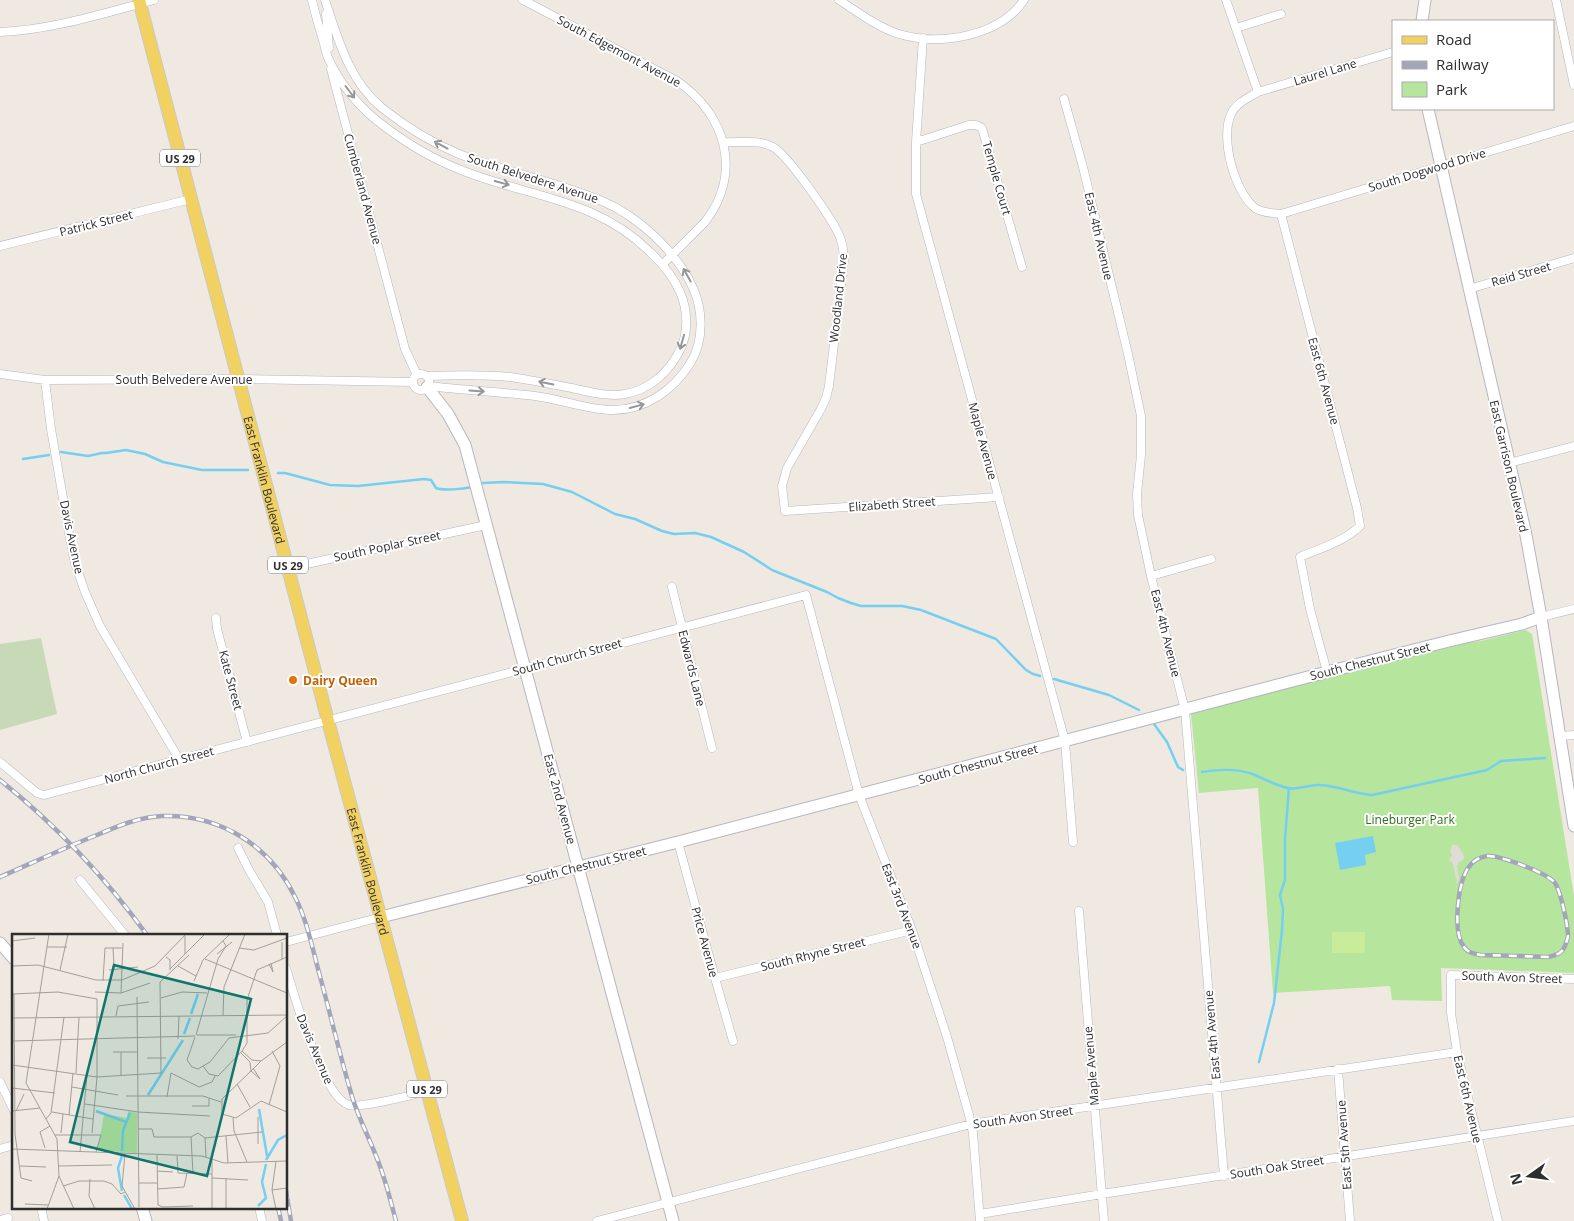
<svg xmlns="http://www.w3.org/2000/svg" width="1574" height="1221" viewBox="0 0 1574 1221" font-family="'Open Sans',sans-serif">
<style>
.green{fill:#b6e59e}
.cemetery{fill:#c8d9b8}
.pitch{fill:#c9ec9a}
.plaza{fill:#dfdcd8}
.water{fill:#75cff0}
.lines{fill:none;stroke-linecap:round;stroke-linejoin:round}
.stream{stroke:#75cff0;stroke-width:2.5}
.street-casing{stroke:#b4b7c1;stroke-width:9}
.secondary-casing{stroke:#b4b7c1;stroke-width:13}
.primary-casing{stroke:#c9c9c9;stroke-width:14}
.street{stroke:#fff;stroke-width:8}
.secondary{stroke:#fff;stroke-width:11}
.primary{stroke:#f2d163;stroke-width:12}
.rail-casing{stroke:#a3a6b8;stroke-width:4.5}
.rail{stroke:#fff;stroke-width:2.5;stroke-dasharray:8;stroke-linecap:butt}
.oneway{stroke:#969696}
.food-dot{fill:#e8710a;stroke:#fff;stroke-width:2}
.labels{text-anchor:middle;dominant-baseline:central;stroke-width:4;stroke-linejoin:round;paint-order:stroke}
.shield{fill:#fff;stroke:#6d6d6d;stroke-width:1}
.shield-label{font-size:11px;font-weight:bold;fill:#2e2e2e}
.street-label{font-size:12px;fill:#2e2e2e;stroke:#fff}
.food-label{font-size:12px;font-weight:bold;fill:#c56008;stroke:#fff;text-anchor:start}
.park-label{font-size:12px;fill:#2c6e1b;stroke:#fff}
.inset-river{fill:none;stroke:#75cff0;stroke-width:2.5}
.inset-road{fill:none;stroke:#a29e99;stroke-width:1}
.view{fill:#0f766e;fill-opacity:0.15;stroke:#0f766e;stroke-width:2.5}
.inset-edge{fill:none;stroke:#2e2e2e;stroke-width:2.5}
</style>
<rect width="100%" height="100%" fill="#efe9e1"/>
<path class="green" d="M1525,630L1532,634L1574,896V973L1441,968L1442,1001L1392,1000L1390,986L1273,993L1258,788L1199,793L1191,714L1453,644L1481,641Z"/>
<path class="cemetery" d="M41,638L57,714L0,730V644Z"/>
<path class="pitch" d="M1332,932H1365V953H1332Z"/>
<path class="plaza" d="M1452,845H1457L1462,852L1464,857L1463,860L1459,862L1457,866L1459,879L1456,886L1457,879L1455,875L1453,863L1449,860L1452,855L1450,851Z"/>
<path class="water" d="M1373,836L1376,852L1365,855L1366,865L1340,870L1335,843Z"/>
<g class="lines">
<path class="stream" d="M61,452L88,456L102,453H106L126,450L145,454L163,462L202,470H248
M23,459L49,455
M278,473H285L330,485L358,486L424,479L431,480L436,488C444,491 463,489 472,487
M483,483L503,482L543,484L572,492L615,514L635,519L662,531L674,534L695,533L711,537L744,552L772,570L827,592L838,598L851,603L861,606H902L921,610L996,639L1026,670L1033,674L1040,676
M1054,679L1109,695L1139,710
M1154,724L1167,742L1178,767L1183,770
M1202,772C1220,769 1238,768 1255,775C1266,780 1275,785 1288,788C1298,790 1308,785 1318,785C1336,785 1354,794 1372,795L1487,770L1501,761L1545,758
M1259,1062L1274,1003L1282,930L1283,909L1280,895L1285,880V838L1289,788"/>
<defs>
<path id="street" d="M312,0C315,13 319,27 323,40C325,47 326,54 329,60C340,83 356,103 375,119C401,140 430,158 461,170C527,197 596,198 650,252C663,264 673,276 680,292C688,310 689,334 679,352C668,373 649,390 625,394C607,397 590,392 572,388C551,384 531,380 510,377C483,374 454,375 427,376
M325,0C338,39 349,81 382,108C405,126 432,143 459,154C506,172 556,182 602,201C638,216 677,252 693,288C703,310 704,340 691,362C674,390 645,411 610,410C585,409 560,399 535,396C499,392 464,390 428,386
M523,0L677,81C726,114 743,173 705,222L663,264
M839,0C856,11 879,28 899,34C939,46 999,37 1024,0
M1226,0L1258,92
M1556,0L1574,85
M326,14L329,48
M1236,28L1281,14
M0,32C52,30 104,13 154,0
M923,38L916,142V194L1065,741L1073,842
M1393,52L1258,92C1248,98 1236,103 1231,114C1220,138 1234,191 1255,208C1262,213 1273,213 1281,214L1574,126
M331,69L405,349L417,375
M1064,99L1083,167L1128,354L1141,416V455L1137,494L1138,515L1151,576L1185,710L1224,1176
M723,142C740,143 758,139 773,147C788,155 833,220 840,237C843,245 844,252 844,260L829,386L826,398L821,409L787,468L782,486L785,511L999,497
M916,142L969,125H976L982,128L1022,267
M1281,214L1357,508L1360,526C1343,542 1321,548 1300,557L1310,609L1327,672
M0,246L191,199
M1469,289L1574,258
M413 382a8 8 0 1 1 16 0a8 8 0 1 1-16 0Z
M0,374L45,380L238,379L413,382
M45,380L51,429L69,533L75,563L85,592L100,626L179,759
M1509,463L1574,446
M288,568L486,525
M1151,576L1211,559
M672,587L712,748
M1541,617L1574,609
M216,618L217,629L247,742
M1560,736L1574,735
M0,762L37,793L44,795L806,595L859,795L912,930L947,1037L969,1115L973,1133L980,1221
M678,842L715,978L733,1041
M238,848L249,870L268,902L277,935
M80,880L125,935
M1079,911L1104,1221
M286,942L381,917
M286,968C294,994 322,1097 349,1105C362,1108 413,1095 427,1091
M715,978L912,930
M1338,1069L1350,1221
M0,1082L14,1111
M0,1149L14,1145
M41,1207L44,1221
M259,1207L262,1221
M980,1214L1102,1194L1574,1121
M0,1220L8,1218
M597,1221L971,1124L1457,1052
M1498,1221L1457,1052L1451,1013V975L1574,979"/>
<path id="secondary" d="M1422,21L1425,0
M1428,109L1526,535L1541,617L1574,826
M427,387L448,414L465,445L673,1221
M381,917L678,842L1327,672L1449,641L1522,624L1541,617
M0,943L14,959
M142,1207L146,1221"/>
<g id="primary">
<path id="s1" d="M139,0L328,721L462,1221"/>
</g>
</defs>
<use href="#street" class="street-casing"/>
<use href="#secondary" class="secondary-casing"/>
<use href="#primary" class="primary-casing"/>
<use href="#street" class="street"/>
<use href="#secondary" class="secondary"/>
<use href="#primary" class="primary"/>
<defs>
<path id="rail" d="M0,780C56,825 105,877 147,935
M1487,856C1499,855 1548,873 1555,883C1561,892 1568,926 1568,936C1567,941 1565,947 1562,951C1558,955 1553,956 1548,957L1481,955C1475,954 1468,953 1464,947C1452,932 1458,883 1468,868C1473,861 1479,857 1487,856Z
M0,877C32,863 64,848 97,835C118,826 139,817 162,816C219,814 270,845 295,897C308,922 313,952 321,980C331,1017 340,1055 351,1093C357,1115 368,1135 376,1156C385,1177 390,1199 396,1221
M286,1191L291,1221
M278,1207L281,1221"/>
</defs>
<use href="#rail" class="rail-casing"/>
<use href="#rail" class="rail"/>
</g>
<defs><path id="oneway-shaft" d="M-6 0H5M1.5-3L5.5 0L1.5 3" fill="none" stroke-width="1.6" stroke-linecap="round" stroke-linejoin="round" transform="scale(1.25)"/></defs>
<g class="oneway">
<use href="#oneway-shaft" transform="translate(350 92) rotate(53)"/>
<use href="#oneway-shaft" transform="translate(441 145) rotate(-152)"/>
<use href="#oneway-shaft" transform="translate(502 183) rotate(15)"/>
<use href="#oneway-shaft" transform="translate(687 275) rotate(-119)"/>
<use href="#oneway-shaft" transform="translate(682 342) rotate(106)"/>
<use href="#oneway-shaft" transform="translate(546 383) rotate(-169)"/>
<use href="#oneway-shaft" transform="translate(477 391) rotate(4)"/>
<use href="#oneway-shaft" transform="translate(637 406) rotate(-15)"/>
</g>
<circle class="food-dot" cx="293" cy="680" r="5"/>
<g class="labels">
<g class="shield">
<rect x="160" y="149.5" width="40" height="17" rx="4"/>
<rect x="268" y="556.5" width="40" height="17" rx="4"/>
<rect x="407" y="1080.5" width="40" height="17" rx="4"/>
</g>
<g class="shield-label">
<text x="180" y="158">US 29</text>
<text x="288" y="565">US 29</text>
<text x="427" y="1089">US 29</text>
</g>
<g class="street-label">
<text transform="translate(619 51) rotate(28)">South Edgemont Avenue</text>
<text transform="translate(1325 72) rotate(-17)">Laurel Lane</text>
<text transform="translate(1427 170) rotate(-17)">South Dogwood Drive</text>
<text transform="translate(533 178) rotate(18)">South Belvedere Avenue</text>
<text transform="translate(997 178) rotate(74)">Temple Court</text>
<text transform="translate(363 189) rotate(75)">Cumberland Avenue</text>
<text transform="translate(96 223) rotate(-14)">Patrick Street</text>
<text transform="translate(1099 236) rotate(77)">East 4th Avenue</text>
<text transform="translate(1521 274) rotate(-16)">Reid Street</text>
<text transform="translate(838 298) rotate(-84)">Woodland Drive</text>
<text x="184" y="379">South Belvedere Avenue</text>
<text transform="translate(1324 381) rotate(75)">East 6th Avenue</text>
<text transform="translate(983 441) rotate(75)">Maple Avenue</text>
<text transform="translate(1509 466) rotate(77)">East Garrison Boulevard</text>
<text stroke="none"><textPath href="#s1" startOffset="496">East Franklin Boulevard</textPath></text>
<text transform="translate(892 504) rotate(-4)">Elizabeth Street</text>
<text transform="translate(72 537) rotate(78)">Davis Avenue</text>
<text transform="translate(387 546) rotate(-12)">South Poplar Street</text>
<text transform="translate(1166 633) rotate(76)">East 4th Avenue</text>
<text transform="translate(567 657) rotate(-15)">South Church Street</text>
<text transform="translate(1370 661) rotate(-14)">South Chestnut Street</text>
<text transform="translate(692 668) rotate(76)">Edwards Lane</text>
<text transform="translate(231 680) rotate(75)">Kate Street</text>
<text transform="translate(978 764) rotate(-15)">South Chestnut Street</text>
<text transform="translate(159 765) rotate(-15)">North Church Street</text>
<text transform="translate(560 799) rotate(75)">East 2nd Avenue</text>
<text transform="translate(586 865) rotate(-14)">South Chestnut Street</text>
<text stroke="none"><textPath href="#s1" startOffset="901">East Franklin Boulevard</textPath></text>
<text transform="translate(902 906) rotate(69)">East 3rd Avenue</text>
<text transform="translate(705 942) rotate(75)">Price Avenue</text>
<text transform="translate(813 954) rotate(-14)">South Rhyne Street</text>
<text transform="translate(1512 977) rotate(2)">South Avon Street</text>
<text transform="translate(1212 1035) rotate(-95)">East 4th Avenue</text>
<text transform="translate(315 1049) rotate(67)">Davis Avenue</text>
<text transform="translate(1091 1066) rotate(-95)">Maple Avenue</text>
<text transform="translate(1468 1099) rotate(77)">East 6th Avenue</text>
<text transform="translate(1023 1117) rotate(-8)">South Avon Street</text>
<text transform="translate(1344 1145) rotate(-94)">East 5th Avenue</text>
<text transform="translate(1277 1167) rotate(-9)">South Oak Street</text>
</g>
<g class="food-label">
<text x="303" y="680">Dairy Queen</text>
</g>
<g class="park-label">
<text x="1410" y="819">Lineburger Park</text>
</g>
</g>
<g transform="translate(12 934)">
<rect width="275" height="275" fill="#efe9e1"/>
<path d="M116,177L125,179V219L86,216L92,180L115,184Z" fill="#b6e59e"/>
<path class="inset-river" d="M179,80L186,60M172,100L178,84M136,161L171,106M247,175L255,222M84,177L114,188M110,217L111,197L118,179M254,226L266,206L275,201M110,257L106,234L110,222M112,261L120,275M246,272L254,264L250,248L254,230"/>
<path class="inset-road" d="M0,7L23,4M270,8V25M35,13H55M101,14L102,32M227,14L242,16L275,4M173,20V2M205,20L220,8M154,23L158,26V36M193,25L275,59M257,30L261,38L259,29M0,32L26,31L84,46H110L143,32L174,0M32,32L37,0M32,32L14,149L45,205L47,242L62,275M166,32L184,42M158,35L193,0M48,36L56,0M97,36L126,33M91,47L93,14H110M182,47L191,26L218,0M83,58L109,59L138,49M109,59L111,9M0,60L46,58L85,65V143L80,199M2,60L3,200L9,244L20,247M125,63L127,273M149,64L170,58L195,59M211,81L212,53L233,0M104,82L106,72L137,68M0,84L275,81M184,101L206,25L214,12L211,7M185,101H224M183,103L175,126L180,133L186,135L198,128L217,104L256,99L275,82M166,105L167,82M1,107L183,102M230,117L240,126L249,127L275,108M101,118H125M229,119L238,128L239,137L210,165V180L224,184L249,167L275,178M135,124H154M0,131L85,143L149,139L148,48L177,21M191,132L197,140L206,142L230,117L235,109V66L245,36L275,23M241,134L248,145L239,137L249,127M64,139L67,83M109,141V118M225,150L238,173M60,153L106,161M0,154L43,159M114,162H191L209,168M155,163L159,139L187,153L200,148L203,142M73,170L126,178L198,182M257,171L268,132L260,117M180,172H197V164M0,177L28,174M4,177L12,160M40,178L81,185M57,181L61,139M246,183V210M221,184L222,197L235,228M34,185L39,179L52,83M126,195H140L142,203H179L186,199L193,204M49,199L51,180M43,201H89L84,218M214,202L216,229M179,203L181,239M193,204L250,198M193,204L194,223M33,214L28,198L38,192M0,215L190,222L212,229L275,227M68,218L75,141M113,220L110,252L123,275M145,221L146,271L151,273L181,272M165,222L166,239L200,240M200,225V275M264,227L260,256L264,275M8,232L34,233M46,232L100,231M145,237L161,238M200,244L236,246M214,244V275M78,245L77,262L83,275H101M127,249H145M51,252L67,247H92L100,250L109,260L113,258M145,255L172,253L175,239M260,256L275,254M13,270L36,271M35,275L47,242"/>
<path class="view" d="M102,31L239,65L195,242L58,208Z"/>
<rect width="275" height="275" class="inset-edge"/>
</g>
<rect x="1392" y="20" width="162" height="90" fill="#ffffff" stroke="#ababab"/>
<rect x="1402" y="36" width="25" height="8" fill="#f2d163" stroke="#ababab"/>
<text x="1436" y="45" font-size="15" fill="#2e2e2e">Road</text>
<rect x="1402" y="61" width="25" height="8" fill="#a3a6b8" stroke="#ababab"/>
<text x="1436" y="70" font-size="15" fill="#2e2e2e">Railway</text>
<rect x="1402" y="82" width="25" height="15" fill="#b6e59e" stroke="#ababab"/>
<text x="1436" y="95" font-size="15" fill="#2e2e2e">Park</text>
<g transform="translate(1529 1176) rotate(256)" stroke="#ffffff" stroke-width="4" paint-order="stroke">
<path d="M0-4L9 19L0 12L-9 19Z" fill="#2e2e2e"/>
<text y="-8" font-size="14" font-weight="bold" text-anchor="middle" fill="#2e2e2e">N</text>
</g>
</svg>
